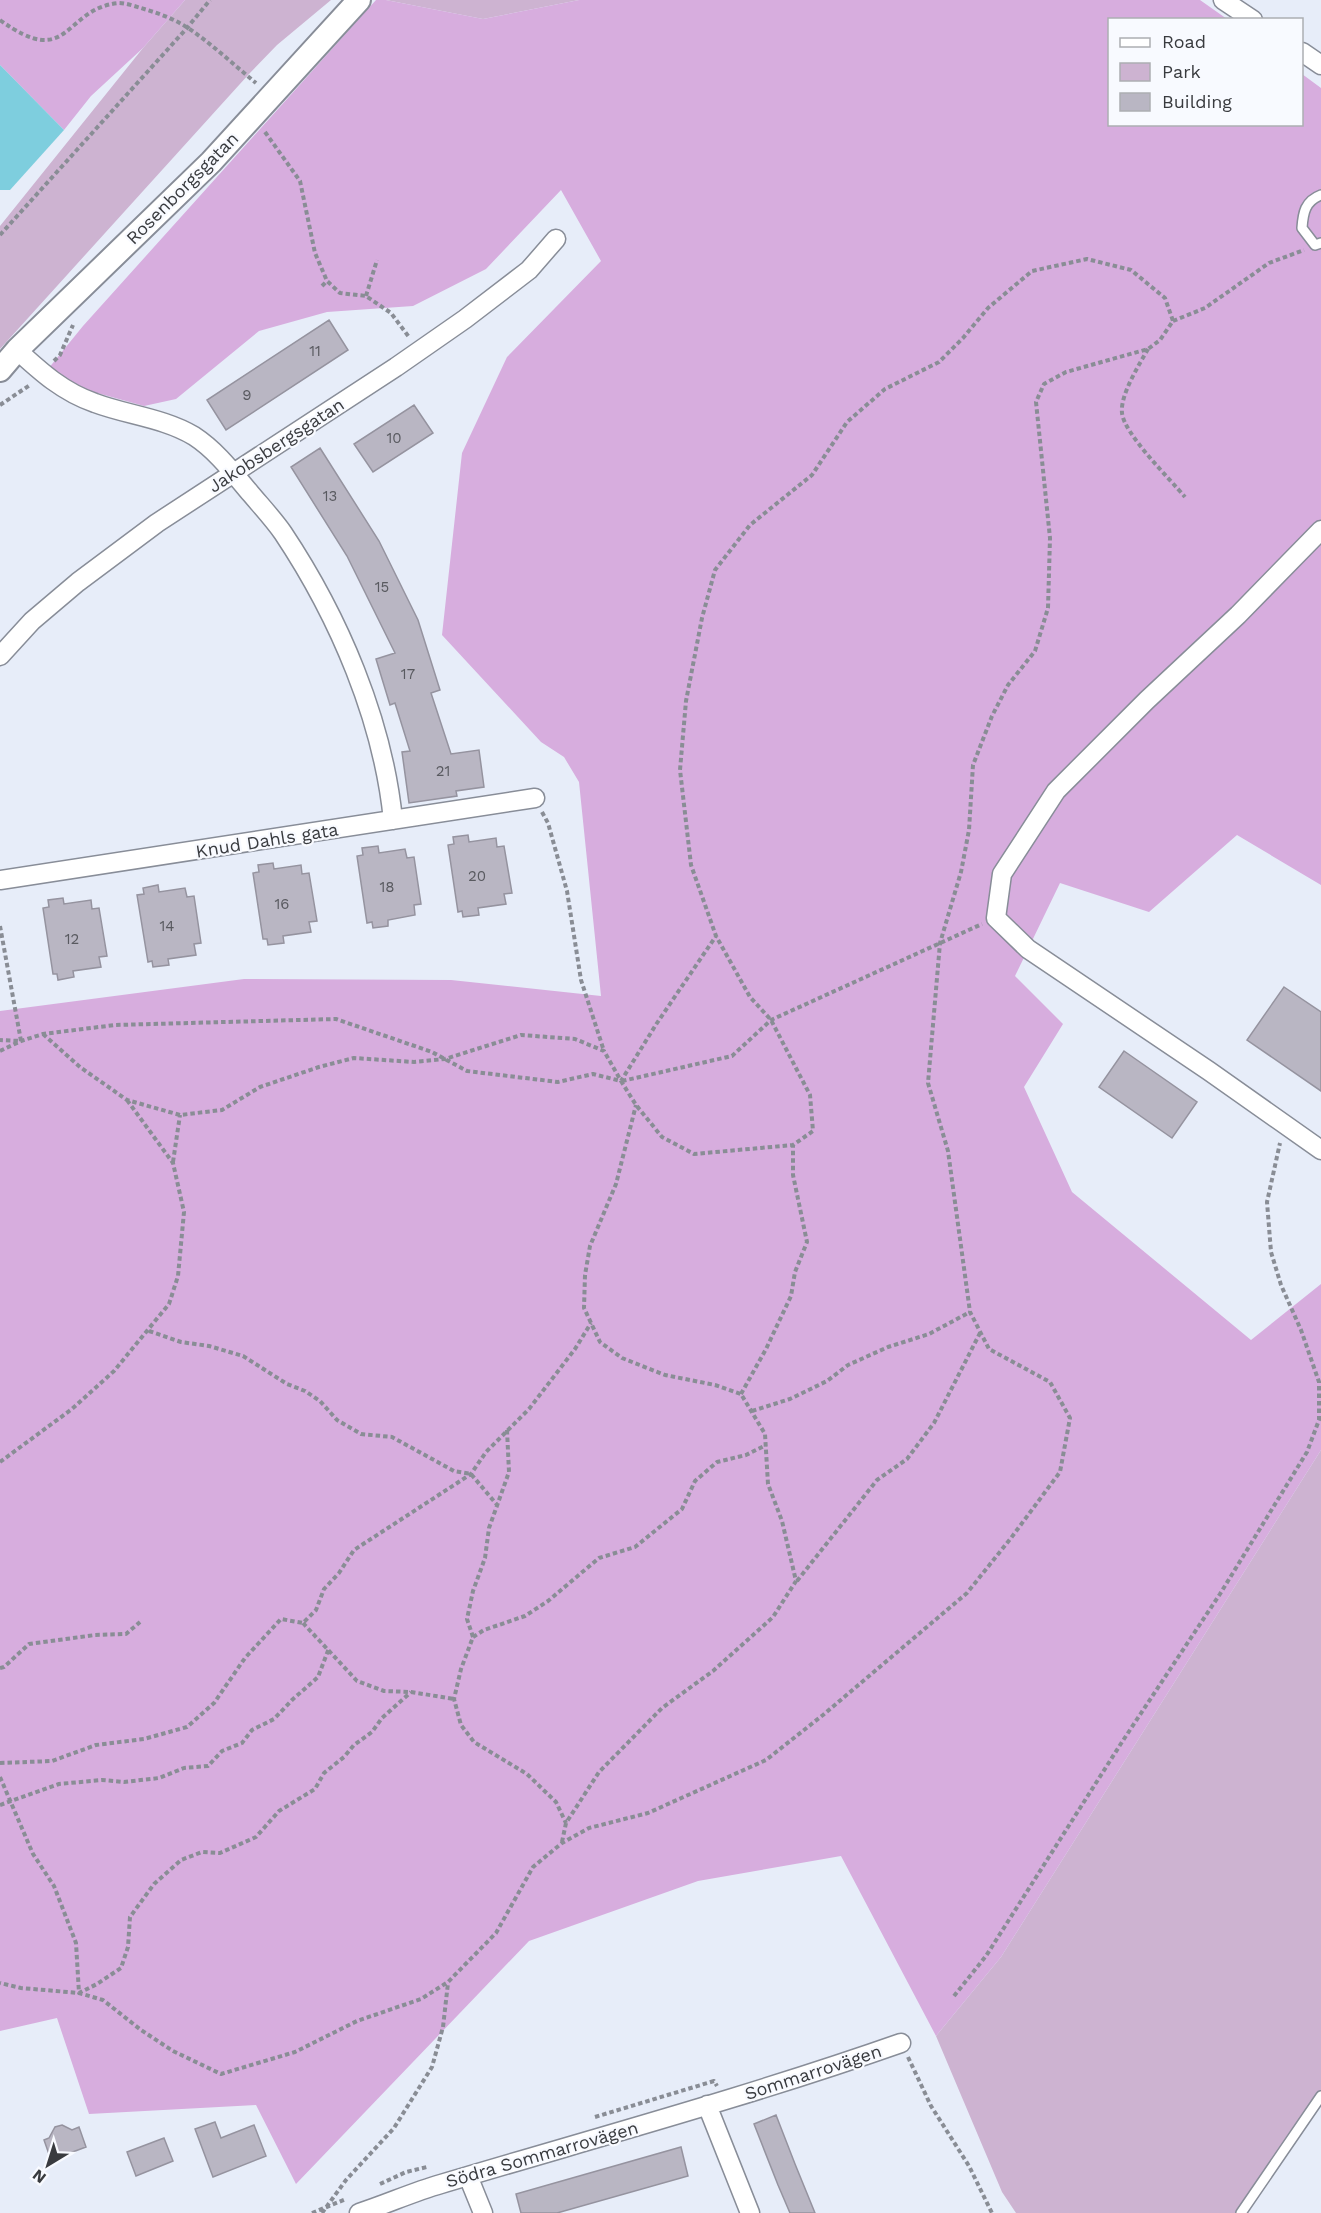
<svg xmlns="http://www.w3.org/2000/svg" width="1321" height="2213" viewBox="0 0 1321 2213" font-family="'Work Sans',sans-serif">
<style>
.green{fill:#cdb3d1}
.forest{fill:#d7adde}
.water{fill:#7ecede}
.building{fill:#b9b6c3;stroke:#95939f;stroke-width:1.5}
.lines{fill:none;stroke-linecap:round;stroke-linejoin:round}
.service-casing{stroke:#888d98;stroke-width:12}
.minor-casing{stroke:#888d98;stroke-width:21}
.tertiary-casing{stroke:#888d98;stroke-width:26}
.path{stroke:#898d95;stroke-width:4;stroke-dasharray:4.5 3;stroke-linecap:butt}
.service{stroke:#fff;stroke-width:9}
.minor{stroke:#fff;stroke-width:18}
.tertiary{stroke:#fff;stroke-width:22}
.labels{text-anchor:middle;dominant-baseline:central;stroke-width:4.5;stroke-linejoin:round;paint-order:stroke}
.number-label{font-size:15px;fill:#595a60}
.street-label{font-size:18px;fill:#393b3f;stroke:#f8faff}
</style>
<rect width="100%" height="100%" fill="#e7edf9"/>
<path class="green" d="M185,0H331L277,45L249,74L0,349V226L143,48Z
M386,0H579L483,19Z
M1321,1450V2096L1241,2213H1016L1002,2192L936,2036L1001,1957Z"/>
<path class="forest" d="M0,0H185L143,48L91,96L64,130L0,65Z
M376,0H386L483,19L579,0H1200L1227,19L1110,20V124H1302V74L1321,88V885L1237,835L1149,912L1060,883L1015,976L1063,1024L1024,1087L1072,1192L1251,1340L1321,1284V1450L1001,1957L936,2036L841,1856L698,1881L529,1941L296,2184L256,2105L89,2114L57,2018L0,2031V1011L244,979L451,980L601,996L579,782L564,757L541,742L442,635L462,453L507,357L601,261L561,190L486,269L413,306L327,312L259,331L176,399L144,406L90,391L48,369L83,326Z"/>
<path class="water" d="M0,65L64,130L10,190H0Z"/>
<path class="building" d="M329,320L348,350L226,430L207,400Z
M414,405L433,433L373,472L354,444Z
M320,448L379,541L418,620L440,690L431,693L451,754L479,750L484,787L456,791L457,796L409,803L402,752L410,751L395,703L390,705L376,659L395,653L347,556L291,467Z
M468,835L469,842L496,838L497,847L504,846L512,893L504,894L506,904L478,908L479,915L463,917L462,911L458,912L448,845L454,844L453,837Z
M378,846L379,853L405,849L407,858L414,857L421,904L414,905L415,915L388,920V926L373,928L372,922L367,923L357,856L363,855L362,848Z
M273,863L274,869L301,865L302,874L309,873L317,921L309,922L311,932L283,936L284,943L268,945L267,939H263L253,873L259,872L258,865Z
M158,885L159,892L185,888L187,897L194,896L201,943L194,944L196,955L168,959L169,965L153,967L152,961L148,962L137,895L144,894L143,888Z
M63,898L64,904L91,900L92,909L99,908L107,956L99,957L101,967L73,971L74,977L58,980L57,974H53L43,908L49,907L48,900Z
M1284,987L1321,1012V1091L1247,1040Z
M1124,1051L1197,1102L1172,1138L1099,1087Z
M776,2115L795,2164L815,2213H790L778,2185L754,2124Z
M215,2122L221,2138L254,2125L266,2156L213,2177L195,2129Z
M62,2125L72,2130L79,2127L86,2147L51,2160L44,2140L49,2138L55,2127Z
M164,2138L173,2161L136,2176L127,2152Z
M681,2147L688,2176L557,2213H521L516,2194Z"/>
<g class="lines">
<defs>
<path id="service" d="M1321,195C1305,201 1303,213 1302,228L1315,245L1321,243
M1241,2213L1321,2096"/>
<path id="minor" d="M1223,0L1253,20
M1302,52L1321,65
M17,350C41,372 63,392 95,403C127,415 164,418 194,436C217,451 234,474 251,494C262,507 274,520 283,533C339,617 383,720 393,820
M1321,530L1238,615L1147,700L1056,791L1002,874L996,918L1028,949L1209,1071L1321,1150
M0,656L32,621L78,582L157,523L396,367L465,319L529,270L556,239
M0,880L535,798
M707,2105L750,2213
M468,2176L483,2213
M359,2213C387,2204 413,2192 441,2184C595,2138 750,2096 901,2043"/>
<path id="tertiary" d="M0,370L17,350L211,162L359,0"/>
</defs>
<use href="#service" class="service-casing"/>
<use href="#minor" class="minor-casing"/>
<use href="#tertiary" class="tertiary-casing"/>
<path class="path" d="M0,20C70,71 63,9 118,3C126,3 134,6 141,8C157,13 173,18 188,28C212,44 234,65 256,83
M265,132L300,181L315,253L327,281L340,293L366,296L391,313L409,337
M0,235L187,28L210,0
M322,286L327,281
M366,296L377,260
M1173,321L1205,308L1269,263L1304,250
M1148,349C1139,365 1120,395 1122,413C1124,434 1170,479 1185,497
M54,361L60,355L73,325
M0,405L30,385
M542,812L548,823L567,891L581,980L604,1051
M0,926L21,1041L0,1040
M43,1034L80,1067L127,1100L180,1115L222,1110L260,1087L319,1067L354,1058L414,1062L445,1059L521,1035L575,1039L604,1051L621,1081L657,1023L716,936
M0,1051L21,1041L43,1034L115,1025L336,1019L432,1052L467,1071L558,1082L593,1074L621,1081L636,1105L662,1137L694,1154L793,1145L813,1131L810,1095L771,1020L750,997L716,936L691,865L680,770L686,701L702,618L715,570L750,525L812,475L847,422L885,389L939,362L963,338L988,308L1032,271L1087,259L1131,270L1165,298L1173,321L1160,340L1148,349L1066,372L1044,384L1036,402L1050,538L1048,608L1035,651L1008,685L992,716L973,765L969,830L961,872L940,943L928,1083L948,1151L970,1312L989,1349L1050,1382L1070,1418L1060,1472L1011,1538L967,1593L823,1715L766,1760L648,1813L589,1828L562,1843L533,1867L496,1933L448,1982L421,1999L357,2021L295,2052L221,2074L173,2051L141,2030L103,2000L79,1993L21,1988L0,1983
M622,1081L732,1056L771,1020L982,924
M173,1162L180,1115
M149,1331L181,1342L209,1346L243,1356L287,1384L305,1391L320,1401L337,1420L361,1434L392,1437L454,1471L471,1474L498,1506
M741,1394L766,1349L791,1296L795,1272L807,1242L793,1175V1145
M752,1411L790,1399L827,1381L848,1365L888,1347L929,1334L970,1312
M507,1430L509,1472L489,1528L485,1558L473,1591L467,1619L473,1637L461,1669L454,1699L461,1725L474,1742L527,1774L556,1802L566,1823
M0,1462L72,1409L114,1371L169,1304L178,1276L184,1212L173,1163L127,1100
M797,1581L877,1480L907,1459L934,1423L980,1333
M303,1623L357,1681L384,1691L411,1692L454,1699
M473,1637L484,1630L525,1616L548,1601L599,1558L635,1547L682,1509L695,1481L717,1462L746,1455L766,1445
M0,1668L4,1667L29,1644L95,1635L126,1634L140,1622
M0,1763L52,1761L96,1745L144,1739L187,1727L214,1703L245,1658L281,1619L303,1623L316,1610L324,1589L339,1573L354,1550L471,1474L486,1452L529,1409L575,1349L591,1323
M0,1777L33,1854L54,1886L76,1943L79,1993L97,1984L121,1968L128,1947L130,1917L154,1884L181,1860L202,1852L220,1853L256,1837L279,1811L315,1789L324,1773L344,1757L354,1745L372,1732L382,1718L411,1692
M0,1805L59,1784L102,1780L124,1782L159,1778L184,1768L208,1766L222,1751L242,1743L252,1730L274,1719L292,1700L318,1677L329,1648
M562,1842L566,1823L599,1772L662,1708L713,1671L773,1617L796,1581L782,1521L768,1484L765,1434L741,1394L715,1385L665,1375L622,1358L600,1342L584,1308L585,1275L590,1246L616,1184L636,1105
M954,1996L986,1956L1122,1742L1220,1594L1307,1452L1319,1420V1382L1301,1330L1281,1285L1271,1252L1267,1202L1280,1143
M908,2057L931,2106L969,2166L992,2213
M595,2117L714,2081L717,2086
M380,2184L406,2172L427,2167
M312,2213L346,2199
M322,2213L346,2180L394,2128L432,2067L443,2027L448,1983"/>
<use href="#service" class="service"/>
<use href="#minor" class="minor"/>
<use href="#tertiary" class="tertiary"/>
</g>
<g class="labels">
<g class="number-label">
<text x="315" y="351">11</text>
<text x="247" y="395">9</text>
<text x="394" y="438">10</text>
<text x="330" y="496">13</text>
<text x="382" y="587">15</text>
<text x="408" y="674">17</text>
<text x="443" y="771">21</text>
<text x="477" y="876">20</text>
<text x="387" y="887">18</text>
<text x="282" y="904">16</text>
<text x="167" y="926">14</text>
<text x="72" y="939">12</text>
</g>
<g class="street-label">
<text transform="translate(182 188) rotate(-45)">Rosenborgsgatan</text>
<text transform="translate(276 445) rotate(-33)">Jakobsbergsgatan</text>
<text transform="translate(267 840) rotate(-9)">Knud Dahls gata</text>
<text transform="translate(813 2072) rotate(-18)">Sommarrovägen</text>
<text transform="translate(542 2154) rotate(-16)">Södra Sommarrovägen</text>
</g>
</g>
<rect x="1108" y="18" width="195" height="108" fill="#f8faff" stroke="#acaeb2" stroke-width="1.5"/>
<rect x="1120" y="38" width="30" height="9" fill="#ffffff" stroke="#acaeb2" stroke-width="1.5"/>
<text x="1162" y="48" font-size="18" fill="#393b3f">Road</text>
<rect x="1120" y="63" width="30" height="18" fill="#cdb3d1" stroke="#acaeb2" stroke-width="1.5"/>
<text x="1162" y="78" font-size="18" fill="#393b3f">Park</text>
<rect x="1120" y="93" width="30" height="18" fill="#b9b6c3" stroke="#acaeb2" stroke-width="1.5"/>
<text x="1162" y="108" font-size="18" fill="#393b3f">Building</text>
<g transform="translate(48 2165) rotate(218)" stroke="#f8faff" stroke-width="4.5" paint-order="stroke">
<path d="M0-4.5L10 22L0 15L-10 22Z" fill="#393b3f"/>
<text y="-9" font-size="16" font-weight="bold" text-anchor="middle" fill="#393b3f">N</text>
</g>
</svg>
